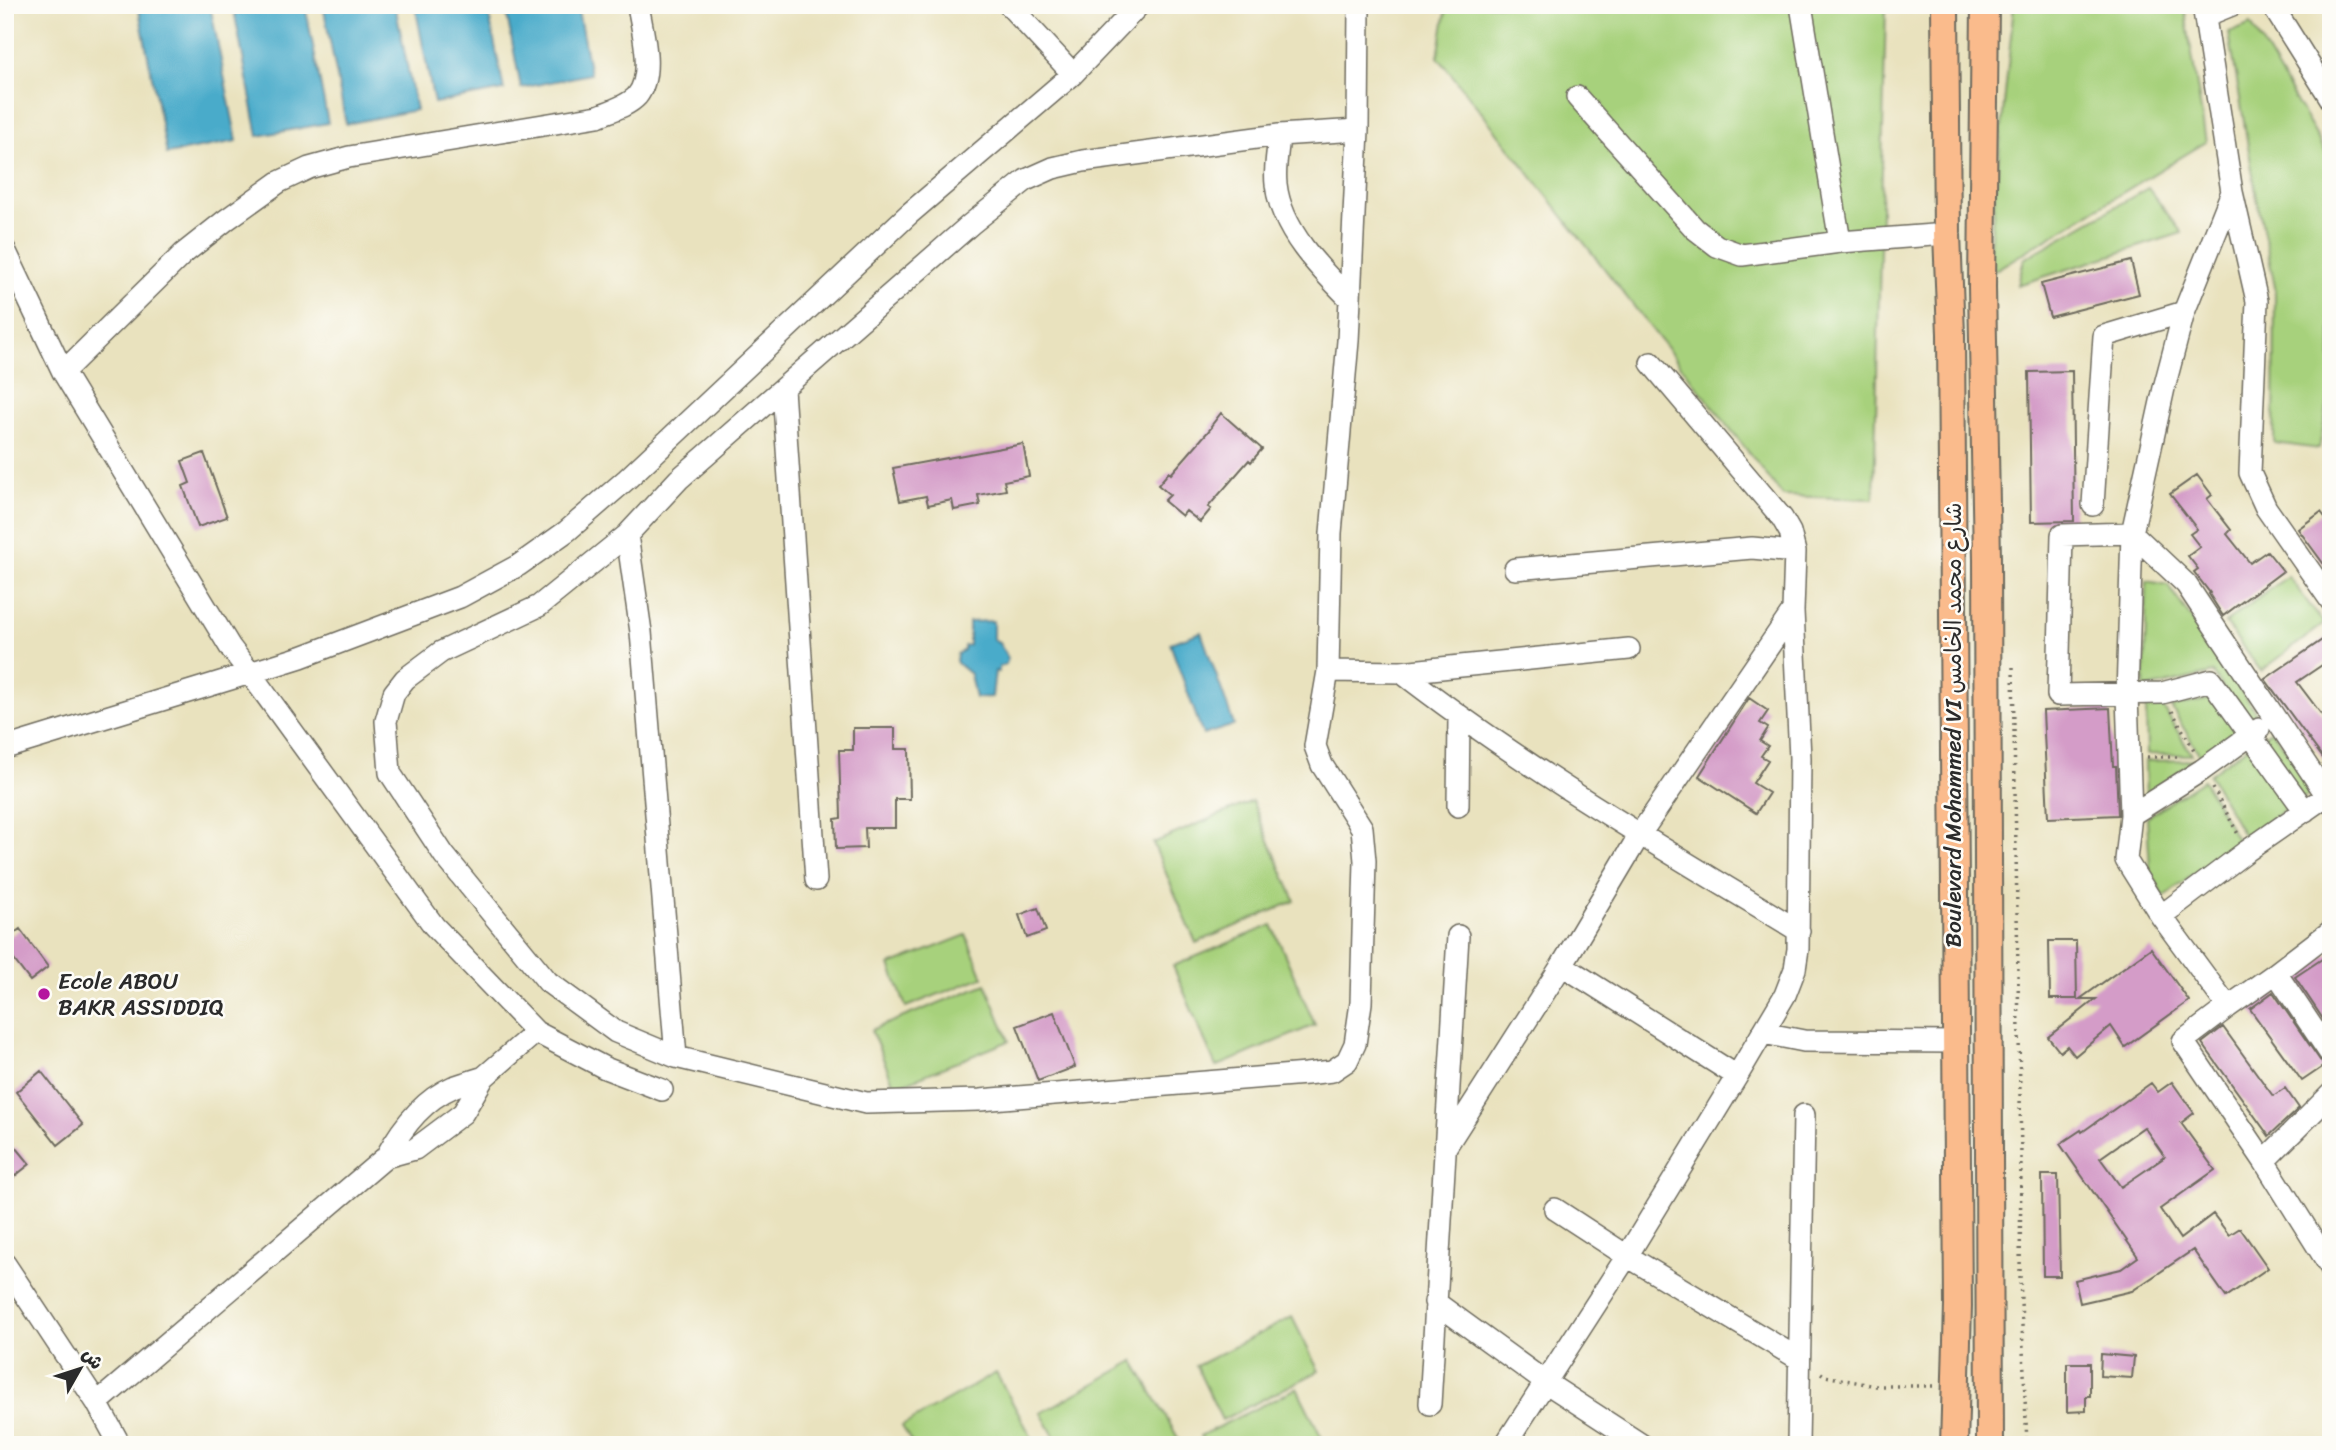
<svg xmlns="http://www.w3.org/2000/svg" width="2336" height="1450" viewBox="0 0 2336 1450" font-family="Sriracha,'Playpen Sans Arabic',sans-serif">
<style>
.green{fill:#a7d17c;stroke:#697e54;stroke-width:2}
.water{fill:#4aabca;stroke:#3a6b7a;stroke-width:2}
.building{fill:#d49cc8;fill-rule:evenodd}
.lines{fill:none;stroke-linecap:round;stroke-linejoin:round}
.minor-casing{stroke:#6e6b5e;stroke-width:24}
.major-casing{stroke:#6e6b5e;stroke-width:30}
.path{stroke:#6e6b5e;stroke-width:3.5;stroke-dasharray:2 5;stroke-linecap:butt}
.minor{stroke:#fff;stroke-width:21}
.major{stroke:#fabb8c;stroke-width:26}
.poi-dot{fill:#b5179e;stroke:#fdfcf7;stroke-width:2.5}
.labels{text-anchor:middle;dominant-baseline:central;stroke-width:5;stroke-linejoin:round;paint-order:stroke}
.street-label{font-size:23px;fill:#2b2b2b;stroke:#fdfcf7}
.poi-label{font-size:23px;fill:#2b2b2b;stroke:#fdfcf7;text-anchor:start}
</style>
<rect width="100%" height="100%" fill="#fdfcf7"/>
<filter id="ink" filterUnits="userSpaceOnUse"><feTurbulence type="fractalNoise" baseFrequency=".0143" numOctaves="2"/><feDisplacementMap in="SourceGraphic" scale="14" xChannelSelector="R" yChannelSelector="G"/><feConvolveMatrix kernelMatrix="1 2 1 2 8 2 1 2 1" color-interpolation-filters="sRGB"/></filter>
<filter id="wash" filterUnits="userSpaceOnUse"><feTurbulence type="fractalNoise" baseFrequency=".00686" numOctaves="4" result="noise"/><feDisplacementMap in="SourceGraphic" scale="28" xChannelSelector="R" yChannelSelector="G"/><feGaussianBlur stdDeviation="1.57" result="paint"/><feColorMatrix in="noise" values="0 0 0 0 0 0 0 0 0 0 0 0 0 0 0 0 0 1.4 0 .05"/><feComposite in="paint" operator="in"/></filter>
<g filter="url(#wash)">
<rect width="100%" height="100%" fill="#e9e2be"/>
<path class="green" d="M1447,5H1886L1874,499L1783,496L1438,57Z
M2014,5H2184L2206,142L1987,275Z
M2251,24L2331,161V386L2319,449L2274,443L2275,287L2257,199L2229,33Z
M2148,188L2182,233L2018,285L2024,259Z
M2288,576L2324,624L2261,671L2225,623Z
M2147,581L2168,585L2259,717L2249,725L2213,673L2144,689Z
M2216,698L2238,732L2201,757L2171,707Z
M2146,705L2163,707L2192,755L2147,754Z
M2272,730L2314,790L2303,799L2260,738Z
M2249,745L2291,805L2245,838L2209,775Z
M2194,760L2146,796L2145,761Z
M2203,780L2238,841L2164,897L2150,869L2147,817Z
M1252,801L1295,901L1196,943L1153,843Z
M1272,925L1315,1025L1216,1067L1173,966Z
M966,935L983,977L906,1007L890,965Z
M986,984L1009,1041L895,1087L871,1030Z
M1292,1317L1319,1371L1222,1420L1196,1366Z
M1134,1361L1182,1445H1059L1041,1413Z
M996,1373L1036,1445H913L902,1426Z
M1297,1388L1324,1442L1318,1445H1205L1200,1436Z"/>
<path class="water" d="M138,5H210L237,141L167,154Z
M233,5H305L328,123L258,136Z
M323,5H395L416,110L346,124Z
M415,5H487L504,90L434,103Z
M505,5H577L590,74L521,88Z
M993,621V640L999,643L1008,658L1006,664L999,667V672L995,671L992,697L975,698L970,674L958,664L956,661L957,654L964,650V646L969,645V622Z
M1201,632L1234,725L1203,735L1170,643Z"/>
<g id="blocks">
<path class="building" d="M2131,261L2139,294L2050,317L2041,284Z
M2072,371L2074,521L2031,522L2029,372Z
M1221,413L1262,449L1251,462L1249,460L1208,507L1211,509L1200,522L1186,511L1182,516L1164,501L1170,495L1158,485L1169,472L1171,474L1212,427L1211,426Z
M1023,444L1029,476L1004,481L1006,490L978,495L980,505L954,510L952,500L928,505L926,496L900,501L893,468Z
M204,453L227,517L198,527L183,486L190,483L182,461Z
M2197,475L2212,495L2207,499L2231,530L2227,534L2250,563L2267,551L2283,571L2223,616L2209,594L2210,593L2194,572L2198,569L2188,556L2200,547L2190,534L2197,529L2170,494Z
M2321,512L2331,525V574L2298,529Z
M2331,634V659L2297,682L2331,727V769L2265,679Z
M1749,698L1768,711L1760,723L1768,728L1760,741L1768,746L1761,756L1768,760L1753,783L1769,793L1756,813L1699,776Z
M2110,708L2113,766H2116L2118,815L2048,818L2043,711Z
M853,728H895V749H909L910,799H895V828H865L866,848L836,849L835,819L841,818L839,750H853Z
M1038,908L1046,931L1027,938L1019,915Z
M20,929L48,967L30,981L5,948V940Z
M2049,941H2076L2077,999H2050Z
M2151,948L2189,1001L2125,1047L2111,1026L2075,1056L2067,1046L2060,1052L2048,1037L2096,999H2080Z
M2331,953V1031L2295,977Z
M2273,992L2324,1066L2302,1081L2250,1009Z
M1054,1012L1075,1067L1038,1081L1017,1026Z
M2223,1027L2273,1096L2285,1088L2299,1108L2269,1136L2202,1043Z
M41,1071L83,1125L58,1145L16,1092Z
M2172,1082L2194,1113L2181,1123L2215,1170L2160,1209L2180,1239L2213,1214L2229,1235L2240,1228L2268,1268L2226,1297L2193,1250L2132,1291L2080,1303L2075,1280L2121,1269L2138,1257L2060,1144L2081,1130L2082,1132L2151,1083L2158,1092ZM2144,1127L2165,1157L2121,1187L2100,1158Z
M16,1147L30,1164L5,1184V1156Z
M2042,1175H2058L2060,1276H2043Z
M2101,1354L2134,1357L2132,1378L2100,1376Z
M2067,1363H2090V1396H2086V1411L2067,1412Z"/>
</g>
</g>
<g filter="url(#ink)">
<use href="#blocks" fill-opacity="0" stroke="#6e6b5e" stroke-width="2"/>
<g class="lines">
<defs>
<path id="minor" d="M1009,5L1073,74
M1359,5L1358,130L1348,341L1331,533L1328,671L1401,672L1629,649
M1801,5L1840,242
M2203,5L2232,192L2257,301L2250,473L2266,508L2331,601
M2272,5L2331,99
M2205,16L2232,5
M1577,97L1695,229L1717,246L1742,255L1840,242L1947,234
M1279,135L1083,161L1053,168L1026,180L971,224L679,479L627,535L539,606L441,652L405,679L394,693L386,721L390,773L444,855L548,982L616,1032L676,1057L866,1103L980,1100L1306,1074L1332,1071L1347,1061L1355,1044L1361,1003L1365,861L1362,828L1322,765L1315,746L1328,671
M2232,192L2184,312L2164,388L2132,533L2127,695L2131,815L2126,860L2161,916L2228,1007L2276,973
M5,250L63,372L230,647L250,673L5,748
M1350,299C1319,268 1281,230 1276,184C1274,168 1278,151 1279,135L1358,130
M63,372L183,254L226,220L279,182L309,168L349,157L598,116C610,111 628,106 637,96C655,74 642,30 638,5
M783,389L816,880
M2093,505L2104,336L2184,312
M627,535L641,632L676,1057
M1515,569L1752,548L1795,552
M1401,672C1526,769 1664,849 1799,931
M1458,806L1459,717
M2305,811L2211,680L2162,693L2058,695L2062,535L2132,533L2186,584L2331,802
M2131,815L2202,770L2259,729
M2161,916L2247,851L2316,803
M2331,931L2276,973L2331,1055
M1562,965L1737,1076
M2228,1007L2183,1041L2264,1161
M1763,1033L1804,1041L1955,1042
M662,1090L605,1068L536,1032L434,926L250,673L301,657L460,597L519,565L567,531L627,479L909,214L1073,74L1139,5
M2331,1094L2264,1161L2331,1268
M1447,1145L1562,965L1640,834L1793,611
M386,1157L415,1149L463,1113L484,1077L536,1032
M1555,1209L1627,1256L1799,1359
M5,1264L97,1403
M1435,1302L1545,1382L1642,1445
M1430,1404L1458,936
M120,1445L97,1403L386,1157C401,1129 423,1100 453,1087C463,1083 474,1081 484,1077
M1505,1445L1627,1256L1737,1076L1785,995L1795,969L1798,949L1800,758L1793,611L1795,552L1790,532L1782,518L1651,363
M1798,1445L1804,1115"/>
<path id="major" d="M1945,5L1947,234L1951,334L1958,1306L1954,1445
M1985,5L1982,287L1987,559L1990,1445"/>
</defs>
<use href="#minor" class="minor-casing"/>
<use href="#major" class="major-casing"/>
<path class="path" d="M2013,667L2021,1157L2020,1276L2027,1445
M2172,711L2194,750
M2147,757H2182
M2213,788L2238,834
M1821,1373L1825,1376L1876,1386H1933"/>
<use href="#minor" class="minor"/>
<use href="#major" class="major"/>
</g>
</g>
<circle class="poi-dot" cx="44" cy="994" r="7"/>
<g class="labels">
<g class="street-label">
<text transform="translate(1953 725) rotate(-90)">Boulevard Mohammed VI شارع محمد الخامس</text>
</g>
<g class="poi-label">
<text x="58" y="981">Ecole ABOU<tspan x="58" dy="26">BAKR ASSIDDIQ</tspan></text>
</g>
</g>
<rect width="2336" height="1450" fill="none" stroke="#fdfcf7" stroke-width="28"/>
<g transform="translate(80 1369) rotate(51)" stroke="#fdfcf7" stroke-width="5" paint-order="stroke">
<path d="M0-5L12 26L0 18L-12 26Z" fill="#2b2b2b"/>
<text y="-10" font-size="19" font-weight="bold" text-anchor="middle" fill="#2b2b2b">ش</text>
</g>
</svg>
